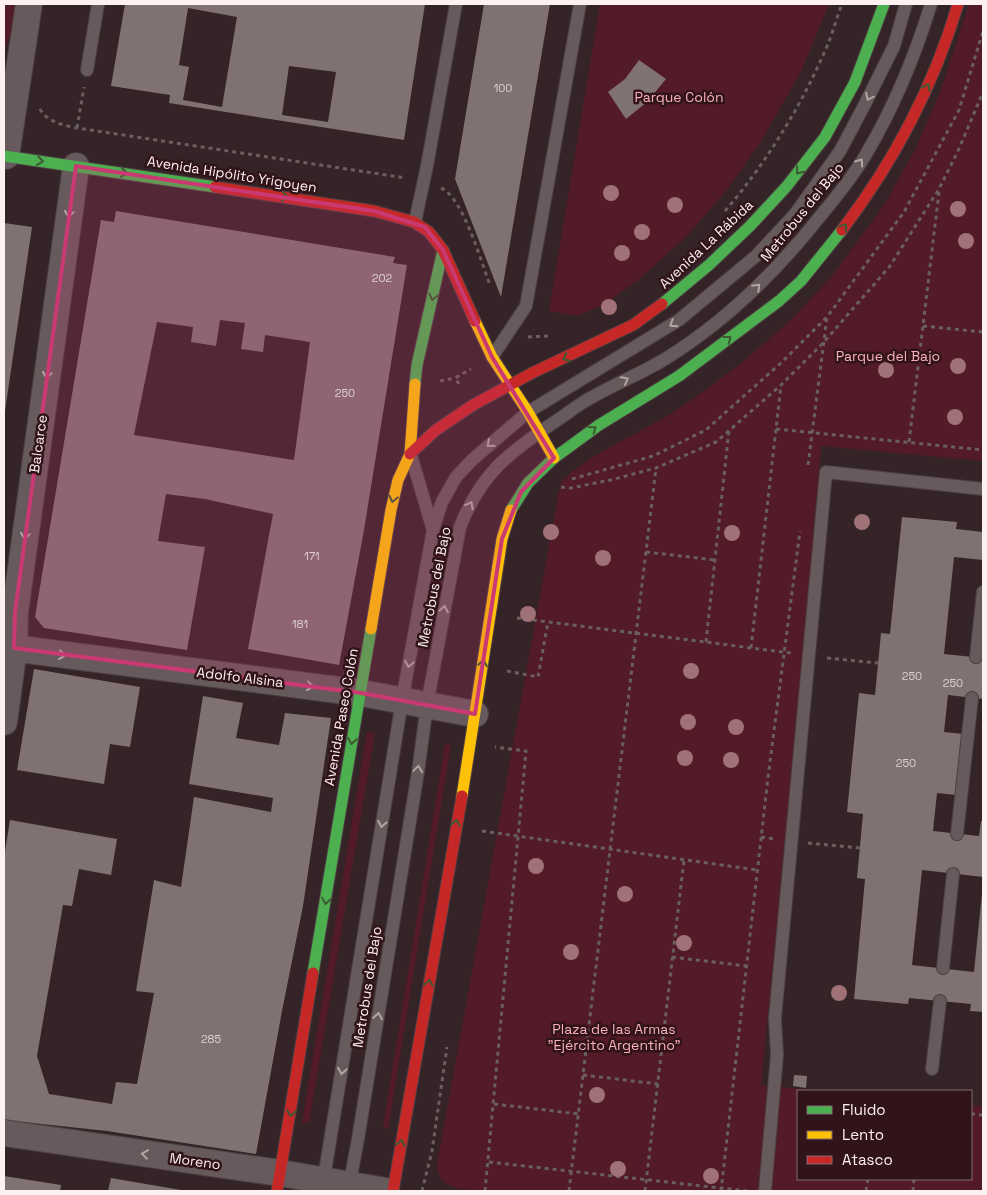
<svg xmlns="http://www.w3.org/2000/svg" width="987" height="1195" viewBox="0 0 987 1195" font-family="'Space Grotesk',sans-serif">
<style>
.green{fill:#531a27}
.building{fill:#807173;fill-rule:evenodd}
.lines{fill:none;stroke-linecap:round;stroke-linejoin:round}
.lane-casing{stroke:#4d3f42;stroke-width:14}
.street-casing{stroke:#4d3f42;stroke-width:28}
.fast-casing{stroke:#4d3f42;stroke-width:13}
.slow-casing{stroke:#4d3f42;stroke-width:13}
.jam-casing{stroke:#4d3f42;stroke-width:13}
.path{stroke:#6a5f60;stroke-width:3;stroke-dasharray:4 4;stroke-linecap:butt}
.lane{stroke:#675a5c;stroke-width:12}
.street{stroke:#675a5c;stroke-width:26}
.fast{stroke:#4caf50;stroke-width:11}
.slow{stroke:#ffc107;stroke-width:11}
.jam{stroke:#c62828;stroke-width:11}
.tree{fill:#a07177}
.oneway{stroke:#3d5a32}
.oneway2{stroke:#b2a6a7}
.marked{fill:#cb3972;fill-opacity:0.2;stroke:#cb3972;stroke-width:4;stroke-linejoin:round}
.labels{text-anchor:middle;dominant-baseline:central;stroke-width:5;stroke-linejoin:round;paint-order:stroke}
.number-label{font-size:11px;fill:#ded1d2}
.park-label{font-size:14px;fill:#f8b0b9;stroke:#311419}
.street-label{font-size:14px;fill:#fef1f2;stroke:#311419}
</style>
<rect width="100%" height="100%" fill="#352427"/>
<path class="green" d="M4,4H19L11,35L4,48Z
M600,4H829L801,72L760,143L729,187L687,236L638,280L603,305L577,316L549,311Z
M969,4H983V461L821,446L803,655L761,1085L820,1091H798V1179H971V1105L983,1106V1191H482C463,1189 437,1190 437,1164L559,491L562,481L572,472L589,459L669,415L707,389L745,360L792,319L831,277L884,205L916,148L940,92Z
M367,732L375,733L309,1123H302Z
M445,744L451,745L388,1129L383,1127Z"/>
<path class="building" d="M125,4H425L404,140L169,103L170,95L111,86ZM188,8L237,17L222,107L183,100L189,67L179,65ZM289,66L336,72L328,122L282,115Z
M484,4H550L501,297L455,179Z
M639,60L666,79L647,102L626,119L608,92L625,79Z
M116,211L395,257L393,263L407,265L364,530L339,665L248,649L273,514L205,499L166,494L158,541L205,547L187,650L44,628L35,617L101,220L114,222ZM220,320L245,323L241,349L263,352L265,335L310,342L294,460L134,435L157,322L193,327L191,342L216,346Z
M4,223L32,227L5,411H4Z
M902,517L957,522L956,529L983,532V560L954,557L944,654L983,658V699L948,695L944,732L963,734L956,795L937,793L933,831L979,836L981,821H983V877L922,870L912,965L974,972L982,893H983V1012L970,1011L971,1004L909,998L908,1004L854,999L865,879L857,878L863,814L847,812L859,693L875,695L881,633L890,634Z
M34,669L140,687L130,747L110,744L104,784L17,770Z
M203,696L243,703L236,738L279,745L285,713L331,718L303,906L282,1011L256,1154L107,1131L4,1120V858L10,820L117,839L111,875L79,869L72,906L63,905L37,1056L49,1094L112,1104L116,1082L137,1084L154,993L136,991L154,880L181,887L194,797L271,812L273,798L189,784Z
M794,1075L807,1076L806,1088L793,1086Z
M4,1176L61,1185L60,1191H4Z
M111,1178L181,1190V1191H108Z"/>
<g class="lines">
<defs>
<path id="lane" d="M87,70L98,4
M415,222L427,166L456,4
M492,357L526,306L580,4
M412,459L433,530
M976,657L983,592
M957,834L972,698
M943,968L953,874
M932,1069L940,1001
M323,1184L402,701L433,530L442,502L456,477L472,460L528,412L679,320L756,256L795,214L840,151L865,104L894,46L906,4
M349,1187L358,1139L418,772L427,705L460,527C481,474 507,454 553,423C567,414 580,403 594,396C617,383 642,373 665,359C727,321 777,271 822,214C837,196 853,176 865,156C893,109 915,56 931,4
M765,1191L777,1055L775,1018L826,472L983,489"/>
<path id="street" d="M6,156L29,4
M4,647L361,693L475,714
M4,722L14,648L15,612L76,166
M4,1133L280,1173L386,1191"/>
<path id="fast" d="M4,156L215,187
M662,304L709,265L750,226L787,186L825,137L855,82L884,4
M415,384L417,365L443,250
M511,510L528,483L554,458L599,425L679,376L779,301L801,281L842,230
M313,973L371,629"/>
<path id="slow" d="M475,321L492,357L528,412L554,458
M371,629L391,510L398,480L410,454L415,384
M462,796L502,539L511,510"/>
<path id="jam" d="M215,187L374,211L414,222L429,232L443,250L475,321
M842,230C893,163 934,85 958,4
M410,454L436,430L473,405L534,372L633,325L662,304
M277,1191L313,973
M393,1191L462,796"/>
</defs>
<use href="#lane" class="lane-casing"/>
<use href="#street" class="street-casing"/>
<use href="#fast" class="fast-casing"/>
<use href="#slow" class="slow-casing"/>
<use href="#jam" class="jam-casing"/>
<path class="path" d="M40,109C47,122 63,125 77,128L406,178
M77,128L84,87
M441,188C463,197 481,262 490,285
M725,211C766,163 800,108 825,51C832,36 836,19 842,4
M923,326L983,332
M528,337L549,336
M440,381L455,378
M459,384L455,378L471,369
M776,429L983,450
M909,442L939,192
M808,465L827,317
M572,479L653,456L706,430L782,362L827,317L904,212L959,110L983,31
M561,487L570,488L611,480L656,468L716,442L781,385L824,342L890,266L939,189L958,151L983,92
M646,552L715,560
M517,618L791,653
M706,642L729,430
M751,648L781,385
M827,658L878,663
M507,671L538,677L548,622
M482,831L757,870
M761,837L775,839
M808,843L860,848
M672,957L746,966
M583,1075L658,1084
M494,1104L579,1114
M971,1114L983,1115
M489,1162L747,1191
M422,1191L432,1151L447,1047
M485,1191L526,751L495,747
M569,1191L656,468
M645,1191L684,860
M721,1191L768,777L800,531
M866,1191L868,1179
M913,1191L914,1179"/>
<use href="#lane" class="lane"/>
<use href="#street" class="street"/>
<use href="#fast" class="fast"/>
<use href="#slow" class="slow"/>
<use href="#jam" class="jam"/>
</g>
<g class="tree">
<circle cx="611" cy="193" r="8"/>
<circle cx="675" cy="205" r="8"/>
<circle cx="958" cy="209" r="8"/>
<circle cx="642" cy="232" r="8"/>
<circle cx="966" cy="241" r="8"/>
<circle cx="622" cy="253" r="8"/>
<circle cx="609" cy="307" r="8"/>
<circle cx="958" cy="366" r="8"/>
<circle cx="886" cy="370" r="8"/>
<circle cx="955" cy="417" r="8"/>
<circle cx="862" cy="522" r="8"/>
<circle cx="551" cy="532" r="8"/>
<circle cx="732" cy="533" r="8"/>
<circle cx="603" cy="558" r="8"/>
<circle cx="528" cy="614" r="8"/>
<circle cx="691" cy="671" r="8"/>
<circle cx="688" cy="722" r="8"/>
<circle cx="736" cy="727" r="8"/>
<circle cx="685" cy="758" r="8"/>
<circle cx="731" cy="760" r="8"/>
<circle cx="536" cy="866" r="8"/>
<circle cx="625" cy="894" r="8"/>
<circle cx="684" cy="943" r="8"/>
<circle cx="571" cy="952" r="8"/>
<circle cx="839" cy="993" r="8"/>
<circle cx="597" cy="1095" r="8"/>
<circle cx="618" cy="1169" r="8"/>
<circle cx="711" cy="1176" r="8"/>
</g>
<defs><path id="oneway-chevron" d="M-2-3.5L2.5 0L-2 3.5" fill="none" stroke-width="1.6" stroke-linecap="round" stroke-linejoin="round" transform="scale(1.25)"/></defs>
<g class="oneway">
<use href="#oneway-chevron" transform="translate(927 87) rotate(-65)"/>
<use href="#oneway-chevron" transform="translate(40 161) rotate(8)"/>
<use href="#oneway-chevron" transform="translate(799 171) rotate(128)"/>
<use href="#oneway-chevron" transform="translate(124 173) rotate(9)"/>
<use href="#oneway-chevron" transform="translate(285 197) rotate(9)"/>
<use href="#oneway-chevron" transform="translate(844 227) rotate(-53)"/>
<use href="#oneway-chevron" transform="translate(433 297) rotate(103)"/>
<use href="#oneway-chevron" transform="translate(728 339) rotate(-37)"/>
<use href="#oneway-chevron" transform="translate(566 358) rotate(155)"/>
<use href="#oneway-chevron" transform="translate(593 429) rotate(-36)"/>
<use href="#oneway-chevron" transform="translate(393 499) rotate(103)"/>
<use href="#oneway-chevron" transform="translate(483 663) rotate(-81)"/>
<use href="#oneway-chevron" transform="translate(352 741) rotate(99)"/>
<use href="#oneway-chevron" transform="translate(456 823) rotate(-80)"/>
<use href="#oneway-chevron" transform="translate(326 901) rotate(99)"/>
<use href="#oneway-chevron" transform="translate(429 983) rotate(-80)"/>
<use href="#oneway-chevron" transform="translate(291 1113) rotate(99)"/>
<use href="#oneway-chevron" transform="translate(401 1143) rotate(-80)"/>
</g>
<g class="oneway2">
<use href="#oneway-chevron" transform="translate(869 97) rotate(116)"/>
<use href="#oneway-chevron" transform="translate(860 162) rotate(-55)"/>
<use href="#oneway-chevron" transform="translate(69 214) rotate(98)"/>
<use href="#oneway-chevron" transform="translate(757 287) rotate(-46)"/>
<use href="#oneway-chevron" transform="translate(673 324) rotate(147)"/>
<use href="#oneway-chevron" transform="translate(47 375) rotate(98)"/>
<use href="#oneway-chevron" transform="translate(625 380) rotate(-28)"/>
<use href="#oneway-chevron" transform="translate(490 444) rotate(139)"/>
<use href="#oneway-chevron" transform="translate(470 505) rotate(-61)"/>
<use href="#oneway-chevron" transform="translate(25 536) rotate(98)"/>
<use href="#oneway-chevron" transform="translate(444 609) rotate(-80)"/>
<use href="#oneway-chevron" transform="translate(62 655) rotate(7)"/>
<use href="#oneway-chevron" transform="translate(409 664) rotate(99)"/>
<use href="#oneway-chevron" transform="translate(310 686) rotate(7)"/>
<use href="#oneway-chevron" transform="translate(418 769) rotate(-82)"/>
<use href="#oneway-chevron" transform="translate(382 824) rotate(100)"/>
<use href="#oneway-chevron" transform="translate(378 1016) rotate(-81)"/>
<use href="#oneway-chevron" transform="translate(342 1071) rotate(99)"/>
<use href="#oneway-chevron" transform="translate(145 1154) rotate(-172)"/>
</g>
<path class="marked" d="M76,166L374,211L425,227L443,250L492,357L554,458L521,492L502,539L475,714L361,693L14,648L15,612Z"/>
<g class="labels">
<g class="number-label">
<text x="503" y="88">100</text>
<text x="382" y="278">202</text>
<text x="345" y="393">250</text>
<text x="312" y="556">171</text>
<text x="300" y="624">181</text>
<text x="912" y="676">250</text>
<text x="953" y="683">250</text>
<text x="906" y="763">250</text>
<text x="211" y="1039">285</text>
</g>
<g class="park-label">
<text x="679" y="97">Parque Colón</text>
<text x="888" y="356">Parque del Bajo</text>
<text x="614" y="1029">Plaza de las Armas<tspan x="614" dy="16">"Ejército Argentino"</tspan></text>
</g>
<g class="street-label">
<text transform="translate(232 174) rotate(9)">Avenida Hipólito Yrigoyen</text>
<text transform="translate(802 212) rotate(-51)">Metrobus del Bajo</text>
<text transform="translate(706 244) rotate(-43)">Avenida La Rábida</text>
<text transform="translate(38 444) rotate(-82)">Balcarce</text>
<text transform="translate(434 587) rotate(-79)">Metrobus del Bajo</text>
<text transform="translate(240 677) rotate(7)">Adolfo Alsina</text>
<text transform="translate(341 717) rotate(-80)">Avenida Paseo Colón</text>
<text transform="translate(367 987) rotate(-81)">Metrobus del Bajo</text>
<text transform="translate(195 1161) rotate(8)">Moreno</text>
</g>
</g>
<rect width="987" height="1195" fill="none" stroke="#fef1f2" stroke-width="10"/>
<rect x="797" y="1090" width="175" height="90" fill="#311419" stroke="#836c70"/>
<rect x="807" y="1106" width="25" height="8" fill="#4caf50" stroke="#836c70"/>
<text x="842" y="1115" font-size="15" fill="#fef1f2">Fluido</text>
<rect x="807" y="1131" width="25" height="8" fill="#ffc107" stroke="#836c70"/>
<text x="842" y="1140" font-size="15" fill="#fef1f2">Lento</text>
<rect x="807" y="1156" width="25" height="8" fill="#c62828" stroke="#836c70"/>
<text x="842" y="1165" font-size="15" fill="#fef1f2">Atasco</text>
</svg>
